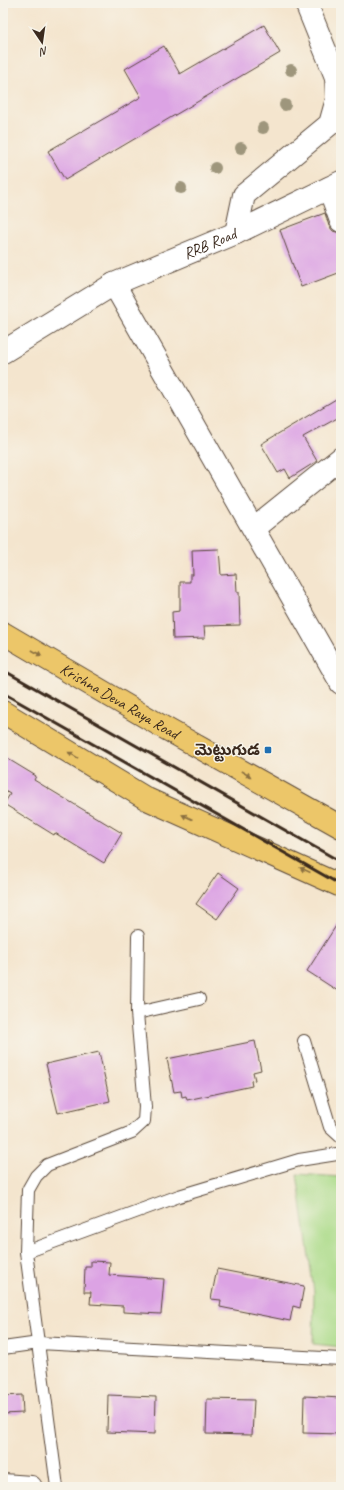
<svg xmlns="http://www.w3.org/2000/svg" width="344" height="1490" viewBox="0 0 344 1490" font-family="Caveat,'Noto Sans Telugu',sans-serif">
<style>
.green{fill:#abdb89;stroke:#738254}
.building{fill:#dca3e4}
.lines{fill:none;stroke-linecap:round;stroke-linejoin:round}
.service-casing{stroke:#574638;stroke-width:14}
.minor-casing{stroke:#574638;stroke-width:24}
.tertiary-casing{stroke:#574638;stroke-width:24}
.primary-casing{stroke:#574638;stroke-width:24}
.service{stroke:#fff;stroke-width:12}
.minor{stroke:#fff;stroke-width:22}
.tertiary{stroke:#fff;stroke-width:22}
.primary{stroke:#ecc669;stroke-width:22}
.rail{stroke:#3b2a1e;stroke-width:3}
.tree{fill:#9e967c}
.oneway{fill:#8b7040}
.poi-dot{fill:#1f6fb2;stroke:#f7f3e8;stroke-width:1.5}
.labels{text-anchor:middle;dominant-baseline:central;stroke-width:3;stroke-linejoin:round;paint-order:stroke}
.street-label{font-size:16px;fill:#3b2a1e;stroke:#f7f3e8}
.poi-label{font-size:16px;font-weight:bold;fill:#3b2a1e;stroke:#f7f3e8;text-anchor:end}
</style>
<rect width="100%" height="100%" fill="#f7f3e8"/>
<filter id="ink" filterUnits="userSpaceOnUse"><feTurbulence type="fractalNoise" baseFrequency=".025" numOctaves="2"/><feDisplacementMap in="SourceGraphic" scale="8" xChannelSelector="R" yChannelSelector="G"/><feConvolveMatrix kernelMatrix="1 2 1 2 8 2 1 2 1" color-interpolation-filters="sRGB"/></filter>
<filter id="wash" filterUnits="userSpaceOnUse"><feTurbulence type="fractalNoise" baseFrequency=".012" numOctaves="4" result="noise"/><feDisplacementMap in="SourceGraphic" scale="16" xChannelSelector="R" yChannelSelector="G"/><feGaussianBlur stdDeviation="0.9" result="paint"/><feColorMatrix in="noise" values="0 0 0 0 0 0 0 0 0 0 0 0 0 0 0 0 0 1.4 0 .05"/><feComposite in="paint" operator="in"/></filter>
<g filter="url(#wash)">
<rect width="100%" height="100%" fill="#f4e5ce"/>
<path class="green" d="M297,1174L341,1177V1347L313,1344L314,1292Z"/>
<g id="blocks">
<path class="building" d="M264,25L280,53L65,180L48,151L141,97L125,69L164,46L180,74Z
M325,213L329,226L333,231L340,233L341,237V272L301,287L280,230Z
M341,396V416L303,437L317,461L290,478L285,469L278,473L261,444Z
M219,549L221,575L236,574L237,592H239L240,625L204,626L205,638L173,639L172,612L180,611V582H190V575H193L192,550Z
M3,756L36,776L34,780L122,833L104,863L55,833L54,835L4,804L10,794L3,790Z
M218,873L239,888L217,919L196,904Z
M341,918V993L307,971Z
M255,1041L261,1070L253,1072L255,1080L251,1081L252,1086L187,1100L186,1096L182,1097L181,1091L174,1092L167,1059Z
M99,1052L110,1101L58,1113L46,1064Z
M91,1261L110,1262L109,1275L164,1279L161,1314L123,1312V1306L90,1304L91,1292H84L85,1267H91Z
M217,1269L304,1286L300,1308L293,1306L290,1321L220,1307L221,1300L211,1299Z
M22,1395L23,1413L3,1414V1396Z
M108,1395L156,1397L155,1434L107,1432Z
M304,1396L341,1398V1434L303,1433Z
M207,1399L254,1400L252,1435L206,1434Z"/>
</g>
</g>
<g filter="url(#ink)">
<use href="#blocks" fill-opacity="0" stroke="#574638" stroke-width="1"/>
<g class="lines">
<defs>
<path id="service" d="M137,1013L199,999
M304,1041L330,1127L341,1137
M26,1252L179,1196L299,1160L337,1154
M3,1348L39,1343L341,1359
M57,1487L26,1252L28,1190L36,1176L47,1165L132,1132L144,1121L145,1107L137,1013L138,936"/>
<g id="minor">
<path d="M329,188L341,221"/>
<path d="M236,233L244,195L330,124L337,99L336,77L306,3"/>
<path d="M114,284L341,683"/>
<path id="s1" d="M3,352L114,284L236,233L341,182"/>
<path d="M254,528L341,458"/>
</g>
<path id="tertiary" d="M3,1485L31,1487"/>
<g id="primary">
<path id="s2" d="M3,633L163,727L341,827"/>
<path d="M3,712L147,799L341,886"/>
</g>
</defs>
<use href="#service" class="service-casing"/>
<use href="#minor" class="minor-casing"/>
<use href="#tertiary" class="tertiary-casing"/>
<use href="#primary" class="primary-casing"/>
<use href="#service" class="service"/>
<use href="#minor" class="minor"/>
<use href="#tertiary" class="tertiary"/>
<use href="#primary" class="primary"/>
<path class="rail" d="M3,670L341,862
M3,693L341,885"/>
</g>
<g class="tree">
<circle cx="291" cy="70" r="6"/>
<circle cx="285" cy="105" r="6"/>
<circle cx="263" cy="128" r="6"/>
<circle cx="241" cy="148" r="6"/>
<circle cx="215" cy="168" r="6"/>
<circle cx="181" cy="188" r="6"/>
</g>
<defs><path id="oneway-solid" d="M-6-.8H1V-3.2L6.5 0L1 3.2V.8H-6Z"/></defs>
<g class="oneway">
<use href="#oneway-solid" transform="translate(37 653) rotate(30)"/>
<use href="#oneway-solid" transform="translate(73 755) rotate(-149)"/>
<use href="#oneway-solid" transform="translate(246 774) rotate(30)"/>
<use href="#oneway-solid" transform="translate(187 817) rotate(-156)"/>
<use href="#oneway-solid" transform="translate(305 870) rotate(-156)"/>
</g>
</g>
<rect class="poi-dot" x="264" y="746" width="8" height="8" rx="2"/>
<g class="labels">
<g class="street-label">
<text stroke="none"><textPath href="#s1" startOffset="234">RRB Road</textPath></text>
<text stroke="none"><textPath href="#s2" startOffset="135">Krishna Deva Raya Road</textPath></text>
</g>
<g class="poi-label">
<text x="260" y="750">మెట్టుగుడ</text>
</g>
</g>
<rect width="344" height="1490" fill="none" stroke="#f7f3e8" stroke-width="16"/>
<g transform="translate(42 42) rotate(167)" stroke="#f7f3e8" stroke-width="3" paint-order="stroke">
<path d="M0-3L7 15L0 10L-7 15Z" fill="#3b2a1e"/>
<text y="-6" font-size="11" font-weight="bold" text-anchor="middle" fill="#3b2a1e">N</text>
</g>
</svg>
